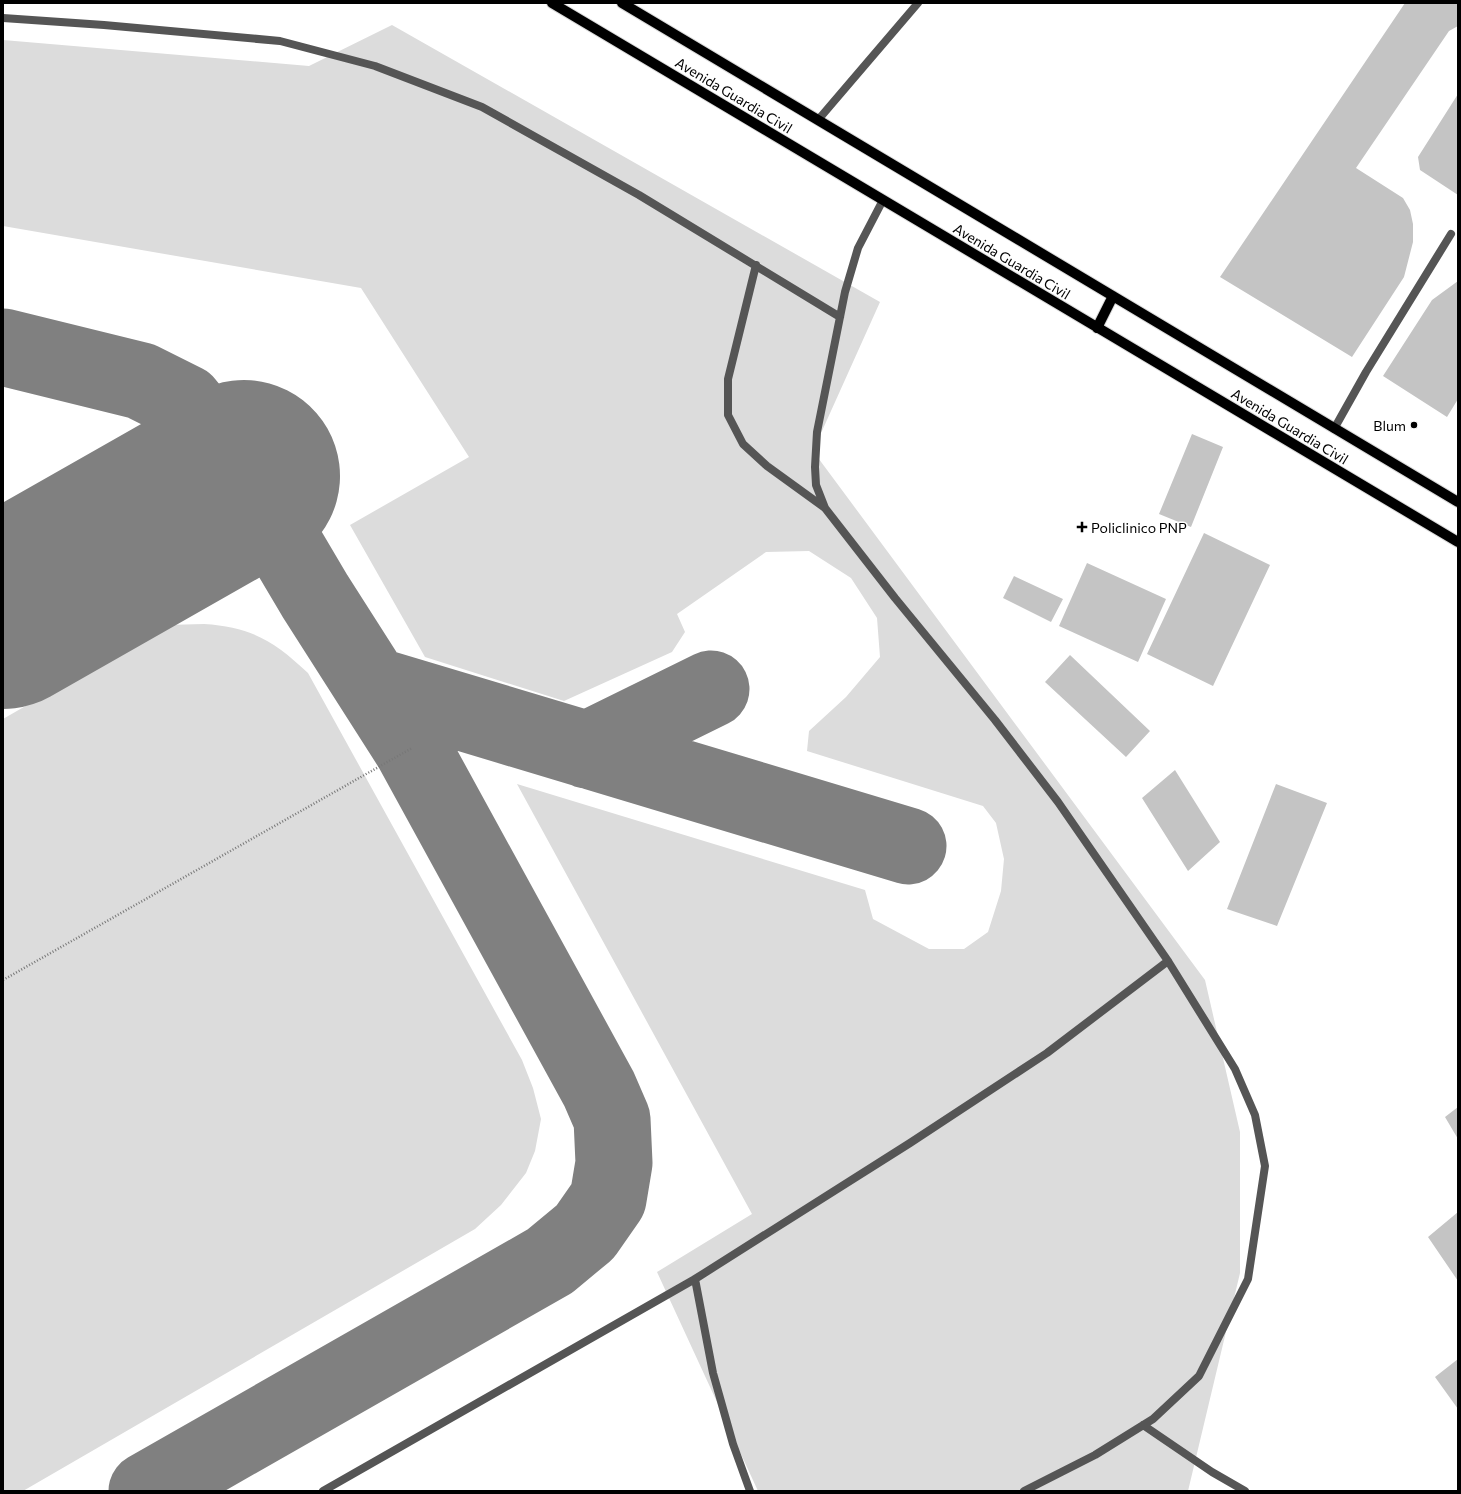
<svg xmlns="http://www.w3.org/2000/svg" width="1461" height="1494" viewBox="0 0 1461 1494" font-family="Commissioner,sans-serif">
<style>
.green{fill:#dcdcdc}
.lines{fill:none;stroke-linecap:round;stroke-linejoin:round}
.taxiway{stroke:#808080;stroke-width:77}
.runway{stroke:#808080;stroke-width:192}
.building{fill:#c4c4c4}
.primary-casing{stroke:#dbdbdb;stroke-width:12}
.path{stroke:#777;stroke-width:2.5;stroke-dasharray:1 2;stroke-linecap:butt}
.lane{stroke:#555;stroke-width:8}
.street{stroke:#555;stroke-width:8}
.primary{stroke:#000;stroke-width:10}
.poi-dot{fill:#000;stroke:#fff;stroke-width:1.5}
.labels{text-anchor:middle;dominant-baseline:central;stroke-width:3;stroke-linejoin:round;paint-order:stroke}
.street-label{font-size:14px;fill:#000;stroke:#fff}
.poi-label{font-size:14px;fill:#000;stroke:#fff;text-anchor:end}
</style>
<rect width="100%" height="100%" fill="#fff"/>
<path class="green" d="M392,25L880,302L813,451L1205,980L1240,1132V1273L1188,1491H758L657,1272L752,1214L517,784L865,890L873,919L929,949H964L988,932L1001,891L1004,859L996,823L983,806L807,751L809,731L846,697L880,657L877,618L851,578L809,551L766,552L677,614L685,632L672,652L564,701L425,657L350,525L469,457L361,288L3,226V40L309,66Z
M204,624C251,627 274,641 308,673L522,1060L533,1088L541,1119L535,1151L526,1173L501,1205L475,1229L23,1491H3V719L166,625Z"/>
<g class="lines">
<path class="taxiway" d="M3,347L141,381L185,403L244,476L315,596L412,748L599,1089L612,1119L614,1163L608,1199L585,1232L550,1261L147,1491
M372,685L908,846
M587,750L711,689"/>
<path class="runway" d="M3,613L244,476"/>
</g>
<path class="building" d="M1405,3H1458V26L1449,31L1356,168L1403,198L1410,210L1413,224V242L1404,277L1352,357L1220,277Z
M1458,94V195L1420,170L1418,157Z
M1458,281V399L1447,417L1383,376L1432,300Z
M1192,434L1223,447L1191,527L1159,514Z
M1204,533L1270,565L1213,686L1147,654Z
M1087,563L1166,599L1138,662L1059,626Z
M1014,576L1063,599L1051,622L1003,598Z
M1070,655L1150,731L1126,757L1045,682Z
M1175,770L1220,842L1188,871L1142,798Z
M1276,784L1327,803L1277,926L1227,909Z
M1458,1107V1139L1445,1117Z
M1458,1212V1281L1428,1237Z
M1458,1359V1409L1435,1377Z"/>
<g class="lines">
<defs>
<path id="primary" d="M552,3L1458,542
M622,3L1458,502
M1097,328L1113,296"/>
</defs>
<use href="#primary" class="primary-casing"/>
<path class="path" d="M3,980L412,748"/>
<path class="lane" d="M3,18L104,25L280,41L375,66L482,107L639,195L840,317
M883,200L858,248L845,292L817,432L815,467L816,485L825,508L895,598L995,720L1058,802L1168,961L1235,1069L1255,1115L1265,1166L1248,1279L1199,1376L1153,1419L1095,1455L1024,1491
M756,265L728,379V415L743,444L767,466L825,508
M1334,429L1366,372L1451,234
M695,1279L713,1373L733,1444L750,1491
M1143,1425L1212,1472L1245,1491
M323,1491L695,1279L910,1143L1047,1053L1168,961"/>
<path class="street" d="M818,120L918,3"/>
<use href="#primary" class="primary"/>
</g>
<g class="poi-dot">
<circle cx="1414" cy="425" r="4"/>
<path d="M1080 521h4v4h4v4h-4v4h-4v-4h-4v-4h4z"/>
</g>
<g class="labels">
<g class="street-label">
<text transform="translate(734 95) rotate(31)">Avenida Guardia Civil</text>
<text transform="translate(1012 261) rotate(31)">Avenida Guardia Civil</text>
<text transform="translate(1290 426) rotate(31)">Avenida Guardia Civil</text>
</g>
<g class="poi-label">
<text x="1406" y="425">Blum</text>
<text x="1091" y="527" text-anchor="start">Policlinico PNP</text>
</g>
</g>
<rect width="1461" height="1494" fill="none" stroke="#000000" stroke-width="8"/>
</svg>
